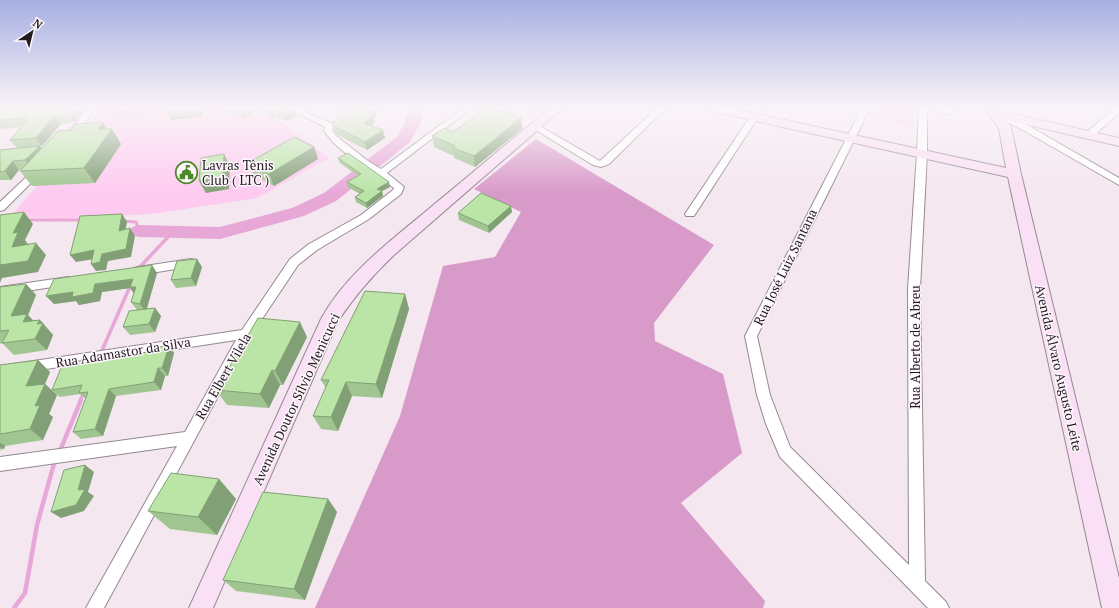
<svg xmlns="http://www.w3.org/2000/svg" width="1119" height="608" viewBox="0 0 1119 608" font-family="'PT Serif',serif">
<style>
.green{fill:#fecaf0}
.forest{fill:#d89ac9}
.water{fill:#e7a8d8}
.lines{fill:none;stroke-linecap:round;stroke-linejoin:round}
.stream-far2{stroke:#e7a8d8;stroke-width:3}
.stream-far1{stroke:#e7a8d8;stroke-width:3.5}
.stream{stroke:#e7a8d8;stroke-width:4.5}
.river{fill:#e7a8d8;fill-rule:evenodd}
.street-casing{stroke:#948991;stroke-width:2}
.secondary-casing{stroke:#948991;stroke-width:2}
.street{fill:#fff;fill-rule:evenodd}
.secondary{fill:#fae0f4;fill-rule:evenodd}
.wall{fill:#a0c590}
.shaded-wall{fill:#82a075}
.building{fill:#bae5a7;stroke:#82a075}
.labels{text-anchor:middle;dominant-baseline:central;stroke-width:3;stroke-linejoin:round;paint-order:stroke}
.poi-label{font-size:13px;fill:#201b1e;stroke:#fef6fc;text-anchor:start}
.street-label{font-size:13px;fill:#201b1e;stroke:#fef6fc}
</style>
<rect width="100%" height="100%" fill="#f4e7f0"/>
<path class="green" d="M100,108H257L278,119L329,158L257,198L151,214L59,219L11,216L68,149Z
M879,108H913L914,127L878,120Z"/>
<path class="forest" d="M536,139L714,245L654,323L655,341L723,374L742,453L681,503L765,601L763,608H315L400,416L443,266L495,257L521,212L474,189Z"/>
<path class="water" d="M132,108H153L150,114L114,118L118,109Z"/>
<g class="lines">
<path class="stream-far2" d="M25,220H83
M123,221L136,222L139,231
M167,238L173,231"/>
<path class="stream-far1" d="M138,269L168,237
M100,355L131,284
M80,401L84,392"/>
<path class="stream" d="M59,453L81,400
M14,608L25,593L37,525L55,460"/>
<path class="river" d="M410,108H425L419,126L409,143L336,201L304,216L220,239L139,237L132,235L130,231L132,227L139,225L220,227L292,208L324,193L397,137L403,126Z"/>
<defs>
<path id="street" d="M88,108H96L73,139H67L65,137Z
M287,108H297L333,124L334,126L332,130L335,135L368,161L381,169L463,108H472L387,173L404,187L401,194L369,219L317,250L298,265L250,337L104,608H86L177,446L0,471V457L185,432L236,340L0,376V366L242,330L290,259L309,244L361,215L393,190L394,188C376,174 333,149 324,130L325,127Z
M657,108H666L609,164L601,167L593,165L531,127L535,124L538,125L600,161Z
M756,108H764L694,216H686L685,214Z
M862,108H870L757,336L770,395L790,447L909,565L908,289L917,153L919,108H927V153L920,289L925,581L946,602L949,608H928L780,457L766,424L757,395L745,336Z
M930,108L953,109L954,111L950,114L931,110Z
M1115,108H1119V113L1092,137H1086L1084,135L1086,133Z
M997,116L1014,119L1029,126L1119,178V185L1023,130L1009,123L994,121L993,119L994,117Z
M40,166L43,167L45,169L4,210L0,211V202L37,167Z
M191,259L195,260L197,263L195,266L138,275L134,274L132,271L134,268L138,267Z
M68,277L72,278L74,281L72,284L0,295V287Z"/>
<path id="secondary" d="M550,108H563L394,255C373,275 354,297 338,321L213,608H189L321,319C346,273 392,240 431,207C471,174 510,141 550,108Z
M709,108H730L1006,168L999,128L988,114L985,108H997L1003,117L1005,114L1009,113L1119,138V146L1006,120L1011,127L1021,174L1119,578V608H1102L1008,177L715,112L711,111Z"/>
</defs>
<use href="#street" class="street-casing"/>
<use href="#secondary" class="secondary-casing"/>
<use href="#street" class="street"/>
<use href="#secondary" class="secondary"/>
</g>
<path class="wall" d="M0,108L85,109L74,122L61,124L42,146L40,147L41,149L72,130L103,122L107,129L121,144L95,183L32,186L20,171L22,169L19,170L11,180H0V150L17,148L10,140L21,127L0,129Z
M215,108H292L296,116L286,121L275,117L272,118L257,111L243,119Z
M337,108H347L344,110Z
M350,108H383L376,114V116L374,118L375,122L371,126L385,138L367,150L336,134L334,130L332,123Z
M475,108H510L504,112L521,118L522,129L475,167L454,158V156L434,147L432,136L453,132L476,115Z
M523,108H546L540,113Z
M314,147L318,159L274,186L254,175L248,163Z
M338,158L390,187L382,191L383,196L367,208L356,202L355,197L360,194L348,187L347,182L358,176L340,163Z
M512,212L489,233L459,220L458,213Z
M202,267L196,286L176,288L171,280Z
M157,273L146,309L155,308L161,316L155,332L130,335L123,327L140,310H137L131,302L134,293L130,288L102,292L100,301L79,305L76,301L54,304Z
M26,284L36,295L28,315L33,321L40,320L53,335L47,350L14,355L2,343L0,344V287Z
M405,294L409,309L382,398L352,396L338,431L321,429L313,416L326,388L321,380Z
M307,337L283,385H280L269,408L227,405L216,390Z
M169,346L174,353L168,376H165L161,390L116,396L103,436L81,439L73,432L86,399L80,394L60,397L52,390L149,352Z
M38,360L50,372L45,384L57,395L49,414L53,417L43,440L5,446L4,449L0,450V365Z
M219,479L236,499L217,535L170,529L148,511Z
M328,499L337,512L305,600L236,591L223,580Z"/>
<path class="shaded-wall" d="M74,108H84L85,109L74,122L69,114Z
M181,108H205L202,117L171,120L166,109Z
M247,108H256L257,111L243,119L240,112Z
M289,108H292V109H293L296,116L286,121L283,114Z
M372,108H383L376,114V116L374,118L375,122L366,130L364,123Z
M495,108H510L495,119L494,109Z
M539,108H546L540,113Z
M272,109L275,117L272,118L269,111Z
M55,115L61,124L42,146L36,138Z
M521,118L522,129L475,167L474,156Z
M103,122L109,133L112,129L121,144L95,183L84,168L98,129Z
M383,130L385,138L367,150L365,142Z
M40,146L46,155L32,169L25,160Z
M314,147L318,159L274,186L269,174Z
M224,154L230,166L229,189L206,193L199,181Z
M13,161L19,170L11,180L5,171Z
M389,182L390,187L382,191L383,196L367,208L366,203L377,189Z
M511,206L512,212L489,233L488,226Z
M24,212L33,224L25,240L28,244L22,258L12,247L13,233Z
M122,214L127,222L124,238L119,231Z
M130,228L135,236L131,257L108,261L106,270L96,271L91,264Z
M36,243L46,255L38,272L2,278L0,283V265Z
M94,250L100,258L76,262L70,255Z
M197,259L202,267L196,286L191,278Z
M152,265L157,273L146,312L140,304Z
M133,279L138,287L136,296L130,288L102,292L100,301L79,305L76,301L54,304L46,296L95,284Z
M26,284L36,295L28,315L38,325L34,334L11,316Z
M405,294L409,309L382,398L376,384Z
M155,308L161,316L155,332L149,324Z
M40,320L53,335L47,350L35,339L37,324Z
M300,322L307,337L283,385L275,371Z
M169,346L174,353L168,376L162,368Z
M38,360L50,372L45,384L57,395L49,414L53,417L43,440L30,429L35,406L26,386Z
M158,368L165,376L161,390L154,382Z
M272,370L280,385L269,408L260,394Z
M346,382L352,396L338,431L331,417Z
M109,389L116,396L103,436L95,429Z
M0,443L5,446L4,449L0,447Z
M85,465L94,472L88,492L94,496L84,511L61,518L51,512L78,490Z
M219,479L236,499L217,535L198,517Z
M328,499L337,512L305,600L294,589Z"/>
<path class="building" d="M0,108H74L69,114L55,115L36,138L10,140L29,118L0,120Z
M166,108H181L166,109Z
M230,108H247L240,112Z
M263,108H291L293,109L283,114L272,109L269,111Z
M350,108H372L375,109L369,113L373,114L364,123L383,130L365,142L334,126L332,123Z
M482,108H495L494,109L521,118L474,156L453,148L455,146L432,136L444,128L453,132L485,109Z
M103,122L98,129H112L84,168L20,171L58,131L72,130L76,124Z
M294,137L314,147L269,174L248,163Z
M40,146L25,160L13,161L5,171L0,172V150Z
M348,153L389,182L377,189L382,191L366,203L355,197L364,191L347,182L361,174L338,158Z
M224,154L223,177L199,181L201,158Z
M481,193L511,206L488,226L458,213Z
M24,212L13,233L18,232L12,247L36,243L28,261L0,265V215Z
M122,214L119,231L130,228L126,249L102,254L100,262L91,264L94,250L70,255L80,216Z
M197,259L191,278L171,280L177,261Z
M152,265L140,304L131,302L136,287H130L133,279L95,284L93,293L72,297L73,292L46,296L54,279Z
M26,284L11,316L27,314L23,322L40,320L37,324L43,323L35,339L2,343L9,330L0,331V287Z
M365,291L405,294L376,384L346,382L331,417L313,416L329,380H321Z
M155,308L149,324L123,327L129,311Z
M258,318L300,322L275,371L272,370L260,394L216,390Z
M169,346L162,368H158L154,382L109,389L95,429L73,432L88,392L79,393L82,385L52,390L63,363L149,352L150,348Z
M38,360L26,386L45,384L35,406L40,405L30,429L0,434V365Z
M85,465L78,490L85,489L76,505L51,512L64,470Z
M171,473L219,479L198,517L148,511Z
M263,492L328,499L294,589L223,580Z"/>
<linearGradient id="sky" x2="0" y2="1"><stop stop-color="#a7afe2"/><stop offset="0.56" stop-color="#faf4f8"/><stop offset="1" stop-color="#faf4f8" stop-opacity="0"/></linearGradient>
<rect width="1119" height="193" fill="url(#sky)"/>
<defs>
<symbol id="civic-ring" viewBox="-11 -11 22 22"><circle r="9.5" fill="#fef6fc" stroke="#4b8928" stroke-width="1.5"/><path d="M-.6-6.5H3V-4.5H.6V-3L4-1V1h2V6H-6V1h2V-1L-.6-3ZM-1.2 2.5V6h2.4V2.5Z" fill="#4b8928"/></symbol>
</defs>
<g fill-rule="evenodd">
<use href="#civic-ring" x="174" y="160" width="25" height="25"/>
</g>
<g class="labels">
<g class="poi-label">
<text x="202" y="165">Lavras Tênis<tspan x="202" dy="15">Club ( LTC )</tspan></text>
</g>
<g class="street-label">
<text transform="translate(785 267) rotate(-64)">Rua José Luiz Santana</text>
<text transform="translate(915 347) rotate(-90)">Rua Alberto de Abreu</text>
<text transform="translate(123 352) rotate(-9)">Rua Adamastor da Silva</text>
<text transform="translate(1059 368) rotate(77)">Avenida Álvaro Augusto Leite</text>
<text transform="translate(223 376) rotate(-60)">Rua Elbert Vilela</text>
<text transform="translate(296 399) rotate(-65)">Avenida Doutor Sílvio Menicucci</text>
</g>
</g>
<g transform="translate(32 32) rotate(35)" stroke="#fef6fc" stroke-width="3" paint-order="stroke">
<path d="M0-3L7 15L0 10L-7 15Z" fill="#201b1e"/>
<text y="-6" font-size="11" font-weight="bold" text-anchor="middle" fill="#201b1e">N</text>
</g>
</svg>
